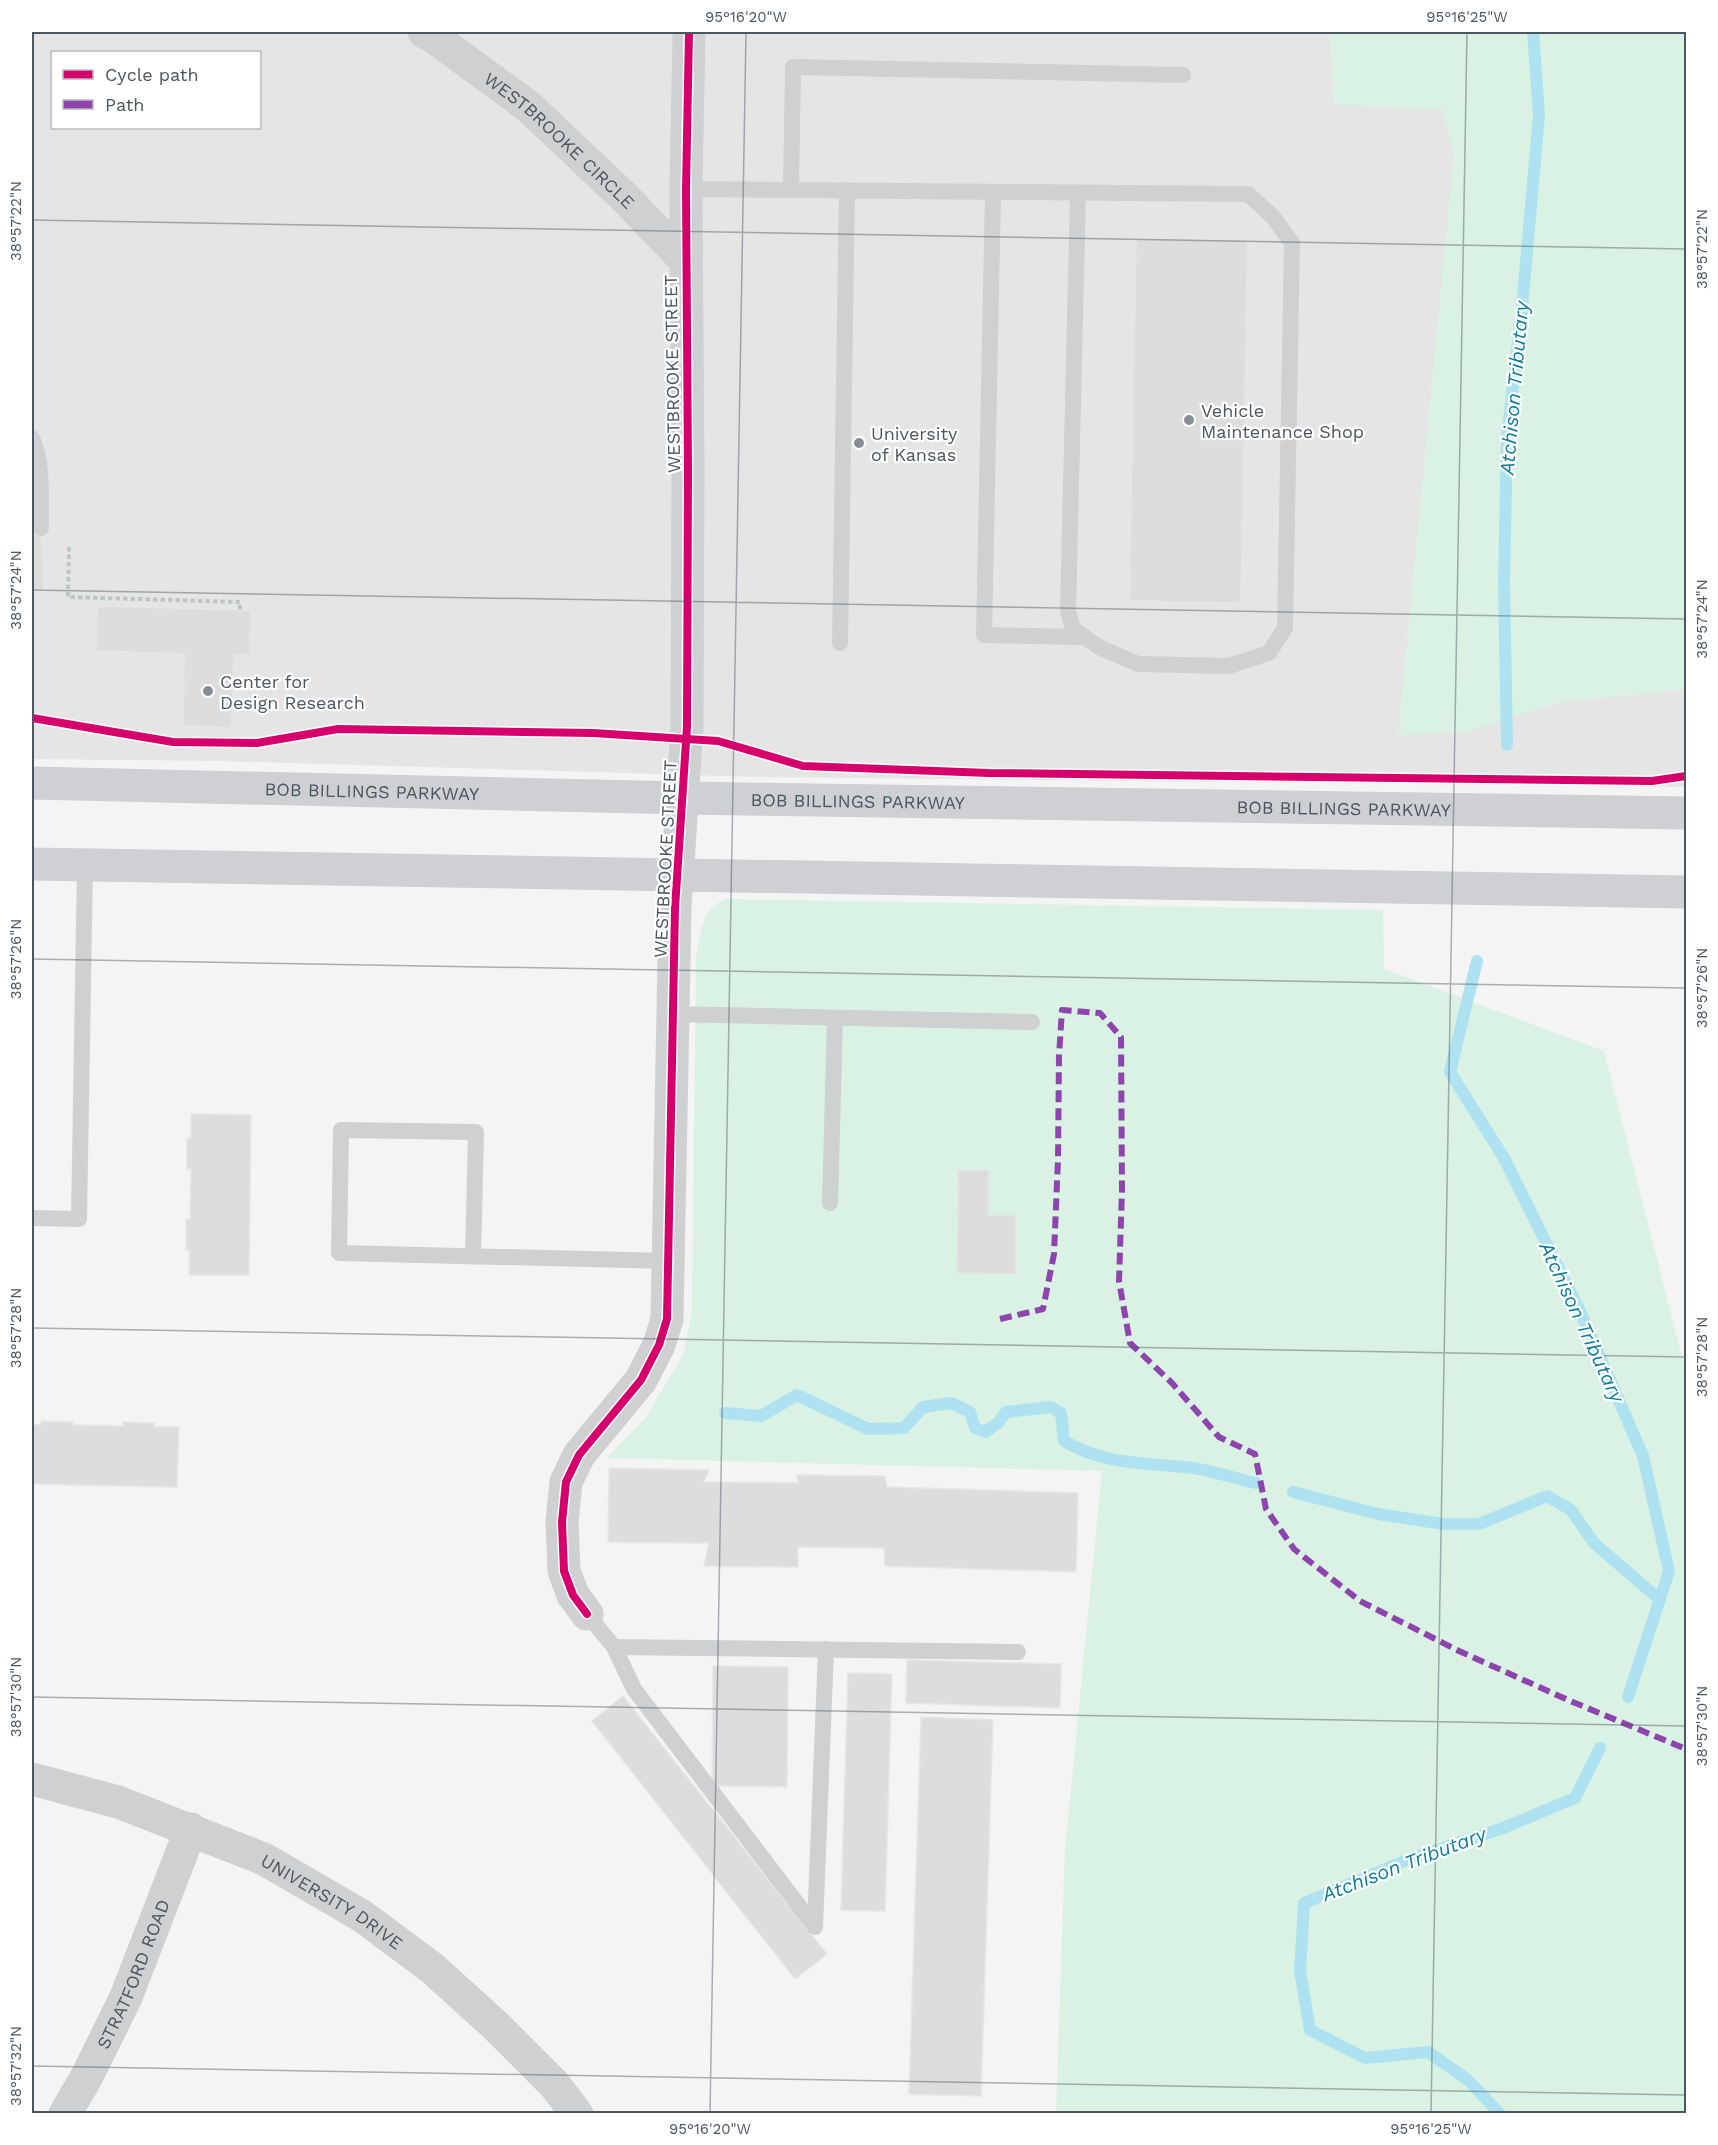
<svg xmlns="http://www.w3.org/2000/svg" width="1718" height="2145" viewBox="0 0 1718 2145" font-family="'Work Sans',sans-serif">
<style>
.education{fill:#e6e5e6;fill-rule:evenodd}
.green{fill:#d9f2e3}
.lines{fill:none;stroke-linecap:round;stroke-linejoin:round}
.stream{stroke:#aee2f0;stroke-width:12}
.building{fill:#ddddde;stroke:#e5e6e7;stroke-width:1.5}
.path{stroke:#bcc7c4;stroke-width:4;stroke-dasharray:4.5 3;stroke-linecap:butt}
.lane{stroke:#ced0d2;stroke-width:16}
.street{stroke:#ced0d2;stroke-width:33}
.secondary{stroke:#ced0d4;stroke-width:33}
.quiet{stroke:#8e44ad;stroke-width:6;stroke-dasharray:12 6;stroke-linecap:butt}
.cycleway-casing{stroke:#fff;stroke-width:11}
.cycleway{stroke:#d6006c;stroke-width:8}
.ticks{fill:none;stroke:#4a5661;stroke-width:1.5;stroke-opacity:0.45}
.poi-dot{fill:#868d94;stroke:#fff;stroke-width:2}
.labels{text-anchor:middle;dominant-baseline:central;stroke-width:4.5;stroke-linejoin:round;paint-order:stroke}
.street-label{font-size:18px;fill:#4a5661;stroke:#fff}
.poi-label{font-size:18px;fill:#4a5661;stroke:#fff;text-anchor:start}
.water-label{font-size:20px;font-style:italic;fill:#0c7c9b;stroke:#fff}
.neatline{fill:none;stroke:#4a5661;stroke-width:2}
.ticks-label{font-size:15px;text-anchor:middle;fill:#4a5661}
</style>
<rect width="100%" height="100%" fill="#f4f4f4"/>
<path class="education" d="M32,32H1686V787L758,777L220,761L32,759ZM52,52H260V128H52Z"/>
<path class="green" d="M1329,32H1686V690L1561,702L1464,732L1398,735L1454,154L1443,110L1334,104Z
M726,899L1383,910L1384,969L1604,1051L1686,1373V2113H1056L1065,1850L1102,1471L607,1458L646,1417L683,1355L692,1312L696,955C701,933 702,908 726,899Z"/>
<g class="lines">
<path class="stream" d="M1507,745L1504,582L1507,437L1522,308L1539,115L1533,32
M1477,961L1450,1072L1504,1158L1579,1309L1643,1456L1669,1571L1628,1697
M725,1413L761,1416L797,1395L868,1429L904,1428L923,1407L951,1403L970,1412L975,1428L985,1432L998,1423L1006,1412L1051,1407L1061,1413L1064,1441C1103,1464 1141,1463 1184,1467C1208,1469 1233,1478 1256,1483
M1293,1492L1378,1514L1443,1524H1479L1547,1496L1571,1510L1594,1543L1660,1600
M1500,2114L1468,2080L1428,2052L1365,2058L1310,2030L1300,1971L1304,1903L1407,1860L1503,1828L1575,1798L1600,1748"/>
</g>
<path class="building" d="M1136,238L1248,240L1241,603L1129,601Z
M32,528H41L44,590L32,591Z
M97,606L251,610L250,655H234L231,728L183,726L184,654L96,651Z
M191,1114L251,1115L249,1275H189V1250H186V1219H190L191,1169H187V1138H191Z
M958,1170H989L988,1215H1016V1274L957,1273Z
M41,1421L73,1422L72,1425L123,1426V1422L154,1423V1427H179L177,1487L32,1484V1424L41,1425Z
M609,1468L709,1470L704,1482L799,1483L797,1475L885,1476L887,1487L1078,1493L1076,1572L885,1566L884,1548L798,1547V1567L704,1566L709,1543L608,1542Z
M907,1660L1061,1664L1060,1708L906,1703Z
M713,1666L788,1667L787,1787L712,1786Z
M848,1673L892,1674L885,1911L841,1910Z
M623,1696L827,1954L795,1979L592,1721Z
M921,1717L993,1720L981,2096L909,2094Z"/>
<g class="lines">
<path class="path" d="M69,547L68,597L240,602V610"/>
<path class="lane" d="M686,189L1248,194L1273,217L1292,243L1285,628L1269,653L1229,666L1138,664L1101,648L1073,629L1068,611L1078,193
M791,190L793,67L1183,75
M993,192L984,635L1084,637
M32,438C44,465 40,499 41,528
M840,643L847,190
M673,1014L1032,1022
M830,1203L835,1018
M32,1218L79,1219L85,865
M473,1257L476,1132L341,1130L339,1253L668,1261
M587,1614L614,1647L634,1689L815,1927
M614,1647L1018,1652
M815,1927L826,1649"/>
<g class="street">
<path id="s1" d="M424,32L431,35L529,107L624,197L685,260"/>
<path d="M587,1614L573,1595L564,1571L562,1522L566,1482L579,1455L641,1380L659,1345L667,1319L675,908L687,727L688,470L686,189L689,32"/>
<path id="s2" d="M32,1779L118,1802L264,1859L362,1916L432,1968L496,2026L554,2084L577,2114"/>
<path id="s3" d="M65,2114L87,2076L126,1997L191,1829"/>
</g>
<g class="secondary">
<path id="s4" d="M32,783L683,798L1686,813"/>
<path d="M32,864L1686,892"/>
</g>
<path class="quiet" d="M1000,1319L1043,1309L1054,1254L1058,1159L1059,1056L1062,1010L1100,1013L1121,1037L1122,1190L1119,1281L1130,1343L1172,1383L1219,1437L1255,1454L1266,1509L1294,1549L1360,1601L1459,1651L1568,1700L1686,1749"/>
<defs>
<path id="cycleway" d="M32,718L173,742L257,743L338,729L593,733L718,741L803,766L989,773L1652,781L1686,776
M587,1614L573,1595L564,1571L562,1522L566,1482L579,1455L641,1380L659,1345L667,1319L675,908L687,727L688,470L686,189L689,32"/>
</defs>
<use href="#cycleway" class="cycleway-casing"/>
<use href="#cycleway" class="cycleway"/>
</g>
<path class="ticks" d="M32,220L1686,249M32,590L1686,619M32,959L1686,988M32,1328L1686,1357M32,1697L1686,1726M32,2066L1686,2095M710,2114L746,32M1431,2114L1467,32"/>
<g class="poi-dot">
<circle cx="1189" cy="420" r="6"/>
<circle cx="859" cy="443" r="6"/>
<circle cx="208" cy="691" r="6"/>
</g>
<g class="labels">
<g class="street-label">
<text stroke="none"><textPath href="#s1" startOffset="174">WESTBROOKE CIRCLE</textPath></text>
<text transform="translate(672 374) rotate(-91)">WESTBROOKE STREET</text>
<text stroke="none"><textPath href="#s4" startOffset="340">BOB BILLINGS PARKWAY</textPath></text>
<text stroke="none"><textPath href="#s4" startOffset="826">BOB BILLINGS PARKWAY</textPath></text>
<text stroke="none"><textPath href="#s4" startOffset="1312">BOB BILLINGS PARKWAY</textPath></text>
<text transform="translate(665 859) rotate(-87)">WESTBROOKE STREET</text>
<text stroke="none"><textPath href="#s2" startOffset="326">UNIVERSITY DRIVE</textPath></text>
<text stroke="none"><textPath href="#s3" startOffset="156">STRATFORD ROAD</textPath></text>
</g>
<g class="poi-label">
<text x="1201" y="410">Vehicle<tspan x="1201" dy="21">Maintenance Shop</tspan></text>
<text x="871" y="433">University<tspan x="871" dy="21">of Kansas</tspan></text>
<text x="220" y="681">Center for<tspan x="220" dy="21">Design Research</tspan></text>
</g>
<g class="water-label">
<text transform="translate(1514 388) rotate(-85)">Atchison Tributary</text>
<text transform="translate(1582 1322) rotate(65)">Atchison Tributary</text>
<text transform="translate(1404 1864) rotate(-21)">Atchison Tributary</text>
</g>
</g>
<rect width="1718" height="2145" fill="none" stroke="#ffffff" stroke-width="66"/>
<rect x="51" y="51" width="210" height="78" fill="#ffffff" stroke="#b7bbc0" stroke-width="1.5"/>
<rect x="63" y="70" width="30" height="9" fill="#d6006c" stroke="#b7bbc0" stroke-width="1.5"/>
<text x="105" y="81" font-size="18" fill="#4a5661">Cycle path</text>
<rect x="63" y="100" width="30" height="9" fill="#8e44ad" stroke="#b7bbc0" stroke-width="1.5"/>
<text x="105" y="111" font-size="18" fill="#4a5661">Path</text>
<rect x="33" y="33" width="1652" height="2079" class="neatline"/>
<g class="ticks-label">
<text x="746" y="22">95°16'20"W</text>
<text x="1467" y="22">95°16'25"W</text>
<text transform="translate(16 221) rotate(-90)" y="5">38°57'22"N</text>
<text transform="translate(1702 249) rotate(-90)" y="5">38°57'22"N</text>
<text transform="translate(16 590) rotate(-90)" y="5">38°57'24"N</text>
<text transform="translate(1702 619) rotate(-90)" y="5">38°57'24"N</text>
<text transform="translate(16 959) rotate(-90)" y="5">38°57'26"N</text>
<text transform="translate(1702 988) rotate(-90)" y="5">38°57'26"N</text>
<text transform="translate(16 1328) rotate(-90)" y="5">38°57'28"N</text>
<text transform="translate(1702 1357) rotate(-90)" y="5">38°57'28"N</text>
<text transform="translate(16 1697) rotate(-90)" y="5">38°57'30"N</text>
<text transform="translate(1702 1726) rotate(-90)" y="5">38°57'30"N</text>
<text transform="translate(16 2066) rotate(-90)" y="5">38°57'32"N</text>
<text x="710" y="2134">95°16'20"W</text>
<text x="1431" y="2134">95°16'25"W</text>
</g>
</svg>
